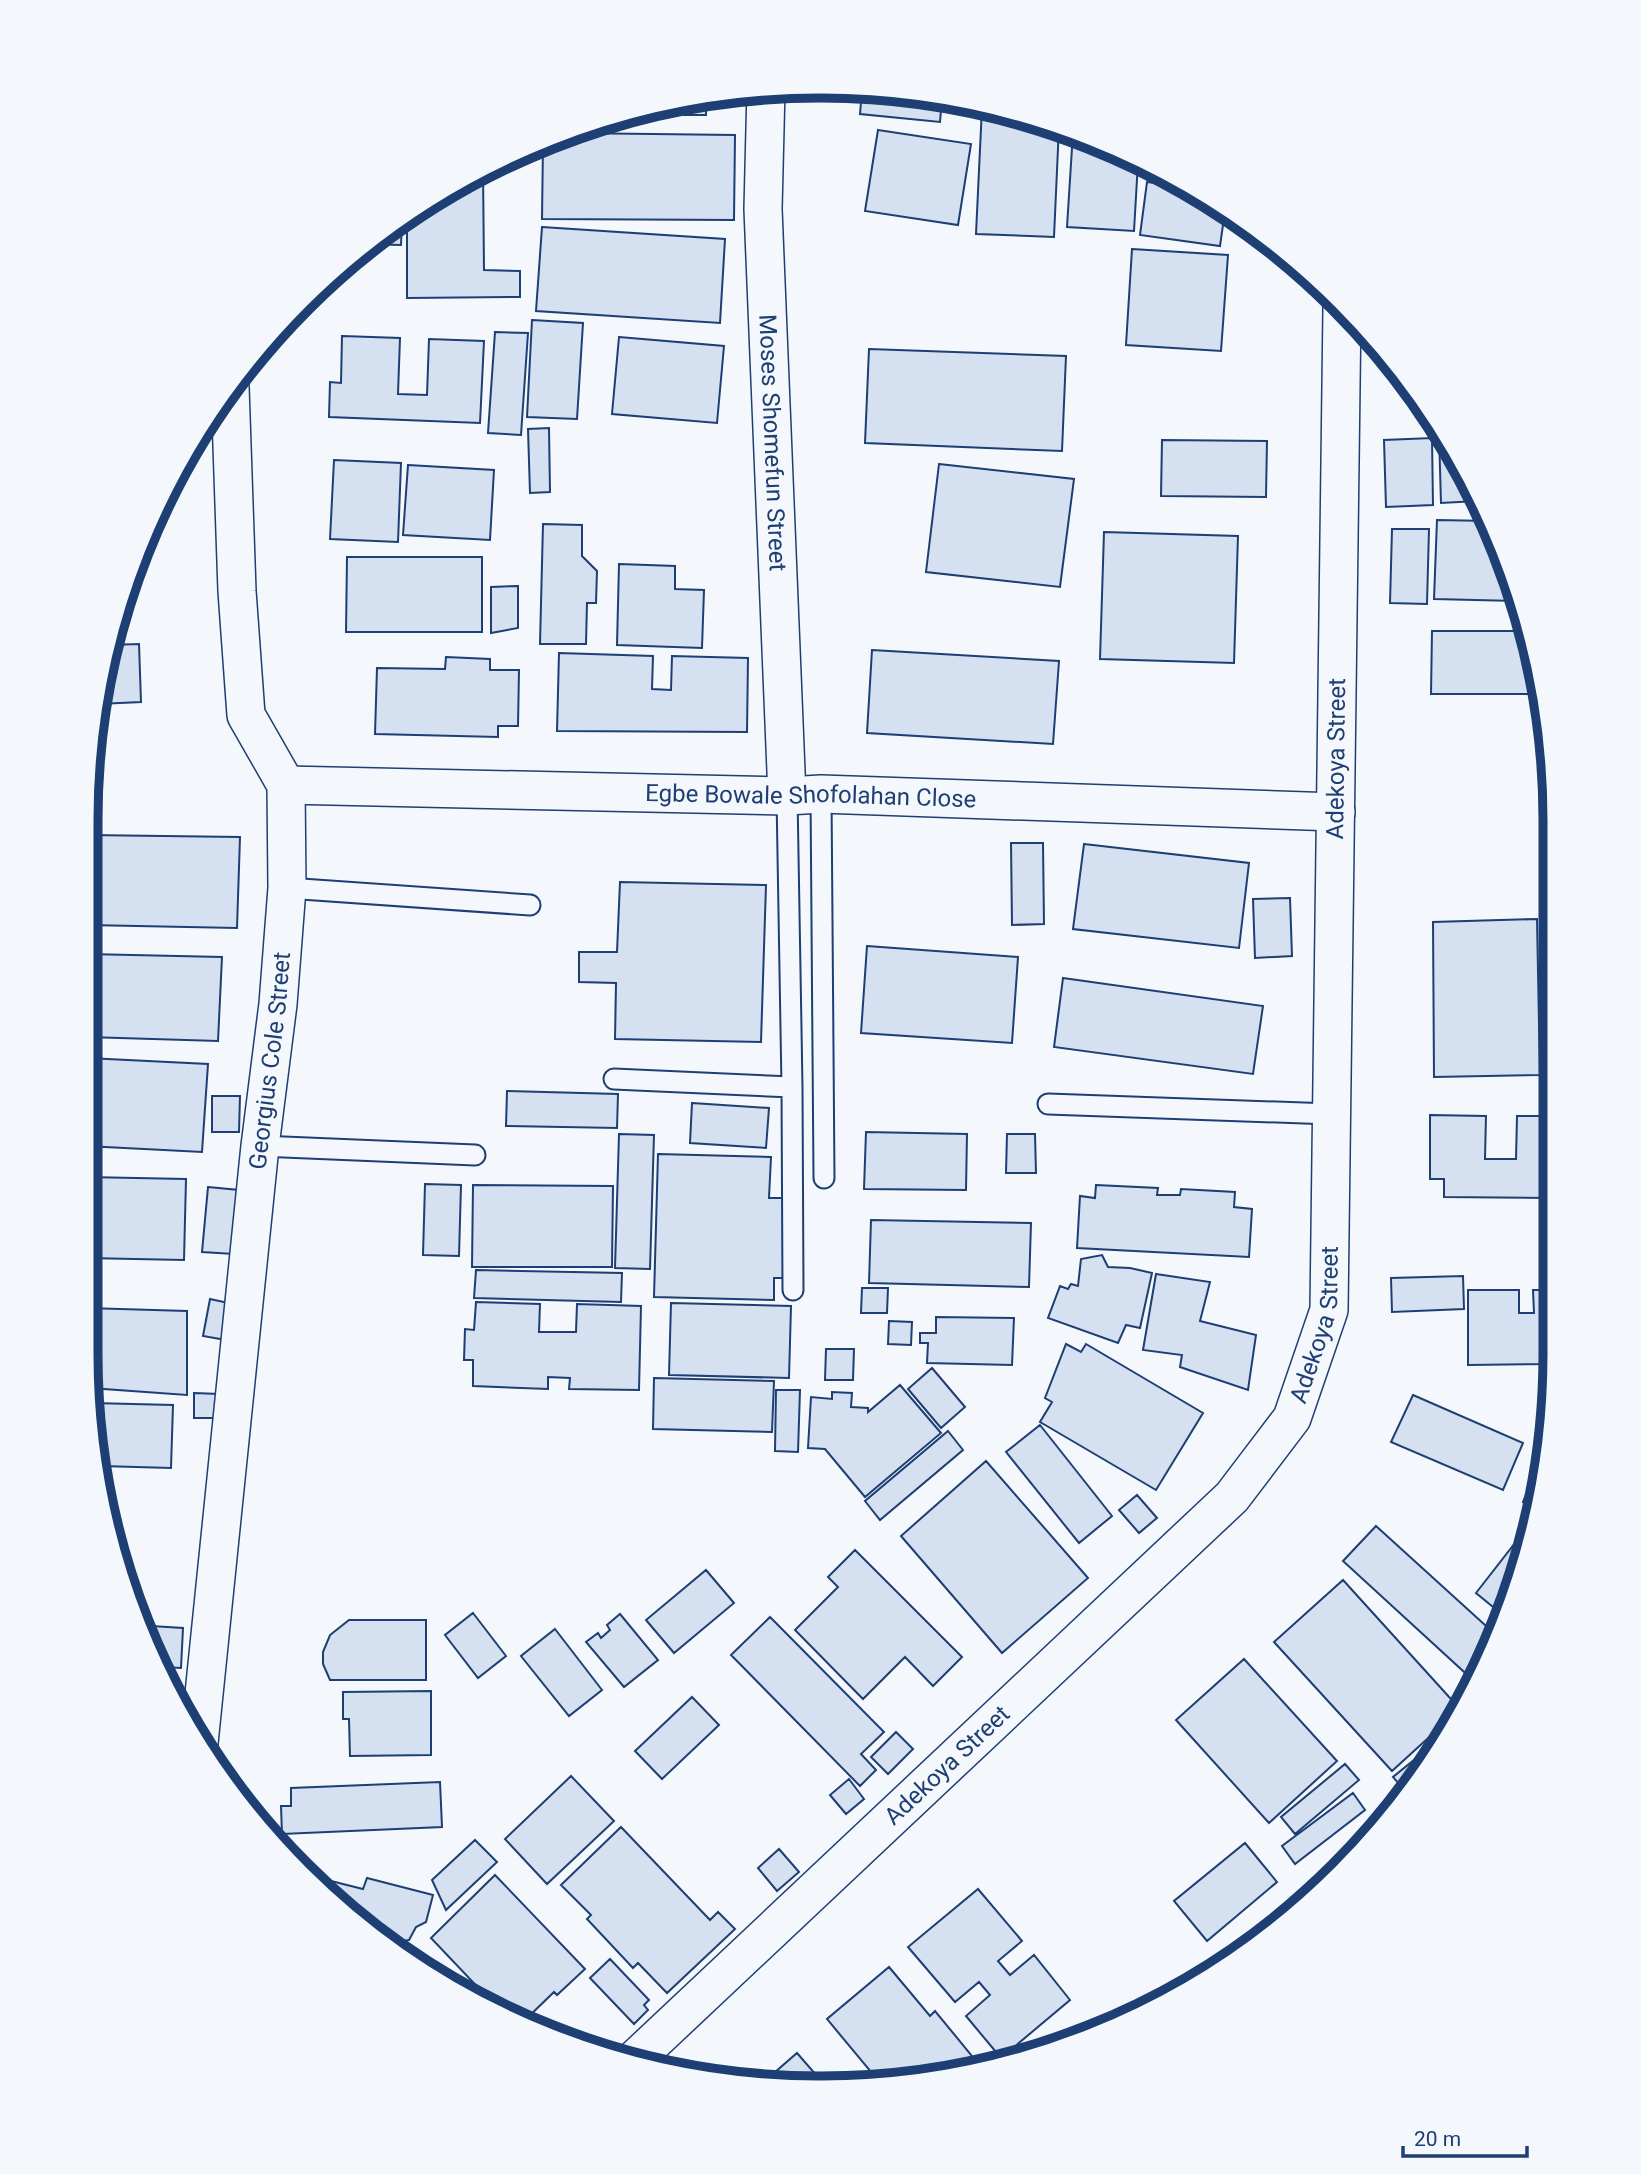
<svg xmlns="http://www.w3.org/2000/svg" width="1641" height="2174" viewBox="0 0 1641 2174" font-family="Roboto,sans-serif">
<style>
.building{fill:#d5e0f0;stroke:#1d3f73;stroke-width:2}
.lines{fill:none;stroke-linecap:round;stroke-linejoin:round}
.lane-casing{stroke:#1d3f73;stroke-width:23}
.street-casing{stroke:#1d3f73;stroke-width:40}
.lane{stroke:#f4f7fb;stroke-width:19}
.street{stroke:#f4f7fb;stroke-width:37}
.labels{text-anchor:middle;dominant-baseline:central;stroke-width:5;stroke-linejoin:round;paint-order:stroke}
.street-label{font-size:24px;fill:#1d3f73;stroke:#f4f7fb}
.rim{fill:none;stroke:#1d3f73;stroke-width:9}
</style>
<rect width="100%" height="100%" fill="#f4f7fb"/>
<path class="building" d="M862,90L917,92L942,98L940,122L860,114Z
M706,98V115H619L631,111Z
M982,107L1059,126L1054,237L976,234Z
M878,130L971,144L958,225L865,211Z
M1073,132L1138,162L1134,231L1067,227Z
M570,133L735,135L734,220L542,219L543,144Z
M1151,167L1182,182L1149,177Z
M483,169L484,270L520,271V297L407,298V217Z
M1147,182L1194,188L1225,211L1220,246L1140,235Z
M402,220L401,245L366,244L374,237Z
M542,227L725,239L720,323L536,311Z
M1132,249L1228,255L1221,351L1126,345Z
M532,320L583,323L577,419L527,417Z
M495,332L528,333L521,435L488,433Z
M342,336L400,338L398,394L427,395L429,339L484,341L480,423L329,417L330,382L341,383Z
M619,337L724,346L717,423L612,414Z
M869,349L1066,356L1062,451L865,443Z
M549,428L550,492L530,493L528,429Z
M199,430L201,453L185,454Z
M1439,434L1477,501L1441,503Z
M1432,438L1433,505L1386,507L1384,440Z
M1162,440L1267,441L1266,497L1161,496Z
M334,460L401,463L398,542L330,539Z
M939,464L1074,479L1060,587L926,572Z
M408,465L494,470L490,540L403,535Z
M1437,520L1489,521L1499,540L1516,601L1434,599Z
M543,524L582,525V556L597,571L596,603H587L586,644H540Z
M1392,529H1429L1427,604L1390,603Z
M1104,532L1238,536L1234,663L1100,659Z
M347,557H482V632H346Z
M619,564L675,566V589L704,590L702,648L617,645Z
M518,586V628L491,633V587Z
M1432,631H1524L1539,686V694H1431Z
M139,644L141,702L99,704L108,645Z
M872,650L1059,661L1053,744L867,733Z
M559,653L653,656L652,689L671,690L672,656L748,658L747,732L557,731Z
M446,657L490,659V670H519L518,726H498V737L375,734L377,668L445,669Z
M1542,794H1549L1550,871H1541Z
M87,835L240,837L237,928L87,925Z
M1011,843H1043L1044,924L1012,925Z
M1084,844L1249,863L1239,948L1073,929Z
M620,882L766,885L761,1042L615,1039L616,983L579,982V952H617Z
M1290,898L1292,956L1255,958L1253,899Z
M1537,919L1540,1075L1434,1077L1433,922Z
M867,946L1018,957L1012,1043L861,1033Z
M87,954L222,957L218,1041L87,1037Z
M1063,978L1263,1006L1253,1074L1054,1047Z
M87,1058L208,1064L202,1152L86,1146Z
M507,1091L618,1094L617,1128L506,1126Z
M212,1096H240L239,1132H212Z
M692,1103L769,1108L766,1148L690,1143Z
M1430,1115L1486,1116L1485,1159H1516L1517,1116H1552V1198L1444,1197V1179H1430Z
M866,1132L967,1134L966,1190L864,1189Z
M619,1134L654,1135L650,1269L615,1268Z
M1007,1134H1035L1036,1173H1006Z
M658,1154L771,1157L769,1198H787L785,1278H774V1300L654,1297Z
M86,1177L186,1179L184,1260L86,1258Z
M425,1184L461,1185L459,1256L423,1255Z
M473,1185L613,1186L612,1267H472Z
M1096,1185L1158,1188L1157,1195H1180L1181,1189L1235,1192L1234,1207L1252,1209L1249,1257L1077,1248L1080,1196L1095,1198Z
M208,1187L239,1190L234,1254L202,1252Z
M871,1220L1031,1223L1029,1287L869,1283Z
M1102,1255L1108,1267L1130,1268L1152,1273L1140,1328L1126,1325L1118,1343L1048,1318L1060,1286L1068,1289L1071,1284L1078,1286L1081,1259Z
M476,1270L622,1273L621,1302L474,1298Z
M1156,1274L1210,1282L1200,1321L1256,1335L1248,1390L1180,1367L1182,1355L1143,1350Z
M1463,1276L1464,1309L1392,1312L1391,1278Z
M862,1288H888L887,1313H861Z
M1468,1290H1519V1313H1534L1533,1290H1553V1364L1468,1365Z
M210,1299L233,1304L226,1340L203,1336Z
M476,1302L540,1304L539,1332H576L577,1304L641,1306L639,1390L569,1389L570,1378L548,1377V1389L473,1386V1360H464L465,1329L474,1330Z
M671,1303L791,1306L789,1378L669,1375Z
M86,1308L187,1311V1395L90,1388L86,1353Z
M936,1317L1014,1318L1012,1365L927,1363L928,1343H920V1333H936Z
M889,1321L912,1322L911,1345L888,1344Z
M1066,1344L1081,1352L1086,1344L1203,1413L1156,1490L1040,1422L1052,1402L1045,1398Z
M826,1349H854L853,1380H825Z
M932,1368L965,1407L941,1428L908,1389Z
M654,1378L774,1381L772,1432L653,1429Z
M900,1385L941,1433L865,1497L825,1449L808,1448L811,1397L832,1399V1392L852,1393L851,1407L868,1408V1412Z
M776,1390H800L798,1452L775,1451Z
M194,1393L219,1394L218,1418H194Z
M1413,1395L1523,1443L1503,1490L1391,1442Z
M92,1403L173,1405L171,1468L101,1466Z
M1040,1425L1112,1516L1079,1543L1006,1452Z
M948,1431L963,1450L880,1520L865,1501Z
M1545,1447L1533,1505L1523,1502Z
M986,1461L1088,1578L1002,1653L901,1536Z
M1137,1495L1157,1518L1139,1533L1119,1510Z
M1529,1525L1516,1589L1504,1616L1476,1593Z
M1376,1526L1496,1635L1474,1681L1343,1561Z
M855,1550L962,1657L933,1686L905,1657L863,1699L795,1630L838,1587L828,1577Z
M706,1570L734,1603L674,1653L646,1620Z
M1343,1580L1460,1709L1392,1771L1274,1642Z
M473,1613L506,1656L478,1678L445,1635Z
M620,1614L658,1660L624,1687L586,1642L598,1633L601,1638L610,1630L607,1625Z
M770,1617L884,1732L861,1754L876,1770L860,1786L731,1655Z
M349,1620H426V1680H330L323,1664V1652L330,1635Z
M151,1626L183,1628L181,1668L162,1667L150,1639Z
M555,1629L602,1690L569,1716L521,1656Z
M1244,1659L1337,1761L1269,1823L1176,1720Z
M431,1691V1755L350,1756L349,1719H343V1692Z
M692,1697L719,1725L662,1779L635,1751Z
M896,1732L913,1749L888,1774L871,1757Z
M1419,1756L1426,1764L1406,1792L1393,1777Z
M1345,1764L1359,1780L1295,1834L1281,1817Z
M571,1776L614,1821L547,1884L505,1839Z
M849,1779L864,1799L846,1814L830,1795Z
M440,1782L442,1827L282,1834L281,1806H291V1788Z
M1353,1793L1365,1810L1295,1864L1282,1846Z
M1382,1816L1386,1820L1373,1838L1292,1913L1284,1904Z
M621,1827L710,1920L718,1912L735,1929L667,1993L638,1963L633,1968L587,1919L591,1915L561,1885Z
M475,1840L497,1862L446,1910L432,1880Z
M1245,1843L1277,1882L1207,1941L1174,1901Z
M779,1849L799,1872L777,1891L758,1868Z
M495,1875L585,1969L557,1995L554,1992L523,2022L505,2016L431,1938Z
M319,1878L363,1889L367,1878L433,1895L426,1922L416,1927L409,1940L391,1943L336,1906L317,1886Z
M978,1889L1022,1941L998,1961L1010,1975L1034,1955L1070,2000L1001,2058L966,2016L990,1995L979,1982L955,2002L908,1947Z
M400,1941L421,1963L395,1946Z
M610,1959L649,2000L644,2005L648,2010L634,2024L590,1978Z
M889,1967L930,2016L935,2011L972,2056L956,2069L881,2084L827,2019Z
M797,2053L824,2084L766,2080Z
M991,2053L998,2061L977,2065Z"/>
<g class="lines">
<defs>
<path id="lane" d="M821,794L824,1178
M787,796L792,1087L793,1290
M287,888L530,905
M614,1079L792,1087
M1048,1104L1331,1114
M260,1146L475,1155"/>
<g id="street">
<path id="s1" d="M766,88L763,209L787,796"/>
<path id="s2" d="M286,785L787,796L821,794L1336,812"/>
<path id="s3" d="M199,1743L260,1146L278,1004L287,888L286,785L246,715L237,591L230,387"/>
<path id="s4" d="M634,2060L1232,1497L1292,1418L1329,1310L1342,308"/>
</g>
</defs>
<use href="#lane" class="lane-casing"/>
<use href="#street" class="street-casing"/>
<use href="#lane" class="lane"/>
<use href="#street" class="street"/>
</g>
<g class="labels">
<g class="street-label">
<text stroke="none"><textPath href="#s1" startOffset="355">Moses Shomefun Street</textPath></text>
<text stroke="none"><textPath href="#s4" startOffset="1586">Adekoya Street</textPath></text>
<text stroke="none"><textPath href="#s2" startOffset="525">Egbe Bowale Shofolahan Close</textPath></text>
<text stroke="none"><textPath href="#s3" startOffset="686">Georgius Cole Street</textPath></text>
<text stroke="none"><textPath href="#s4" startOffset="1018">Adekoya Street</textPath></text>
<text stroke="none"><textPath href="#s4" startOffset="430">Adekoya Street</textPath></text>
</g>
</g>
<path d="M0 0H1641V2174H0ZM820 98H821A722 722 0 0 1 1543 820V1354A722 722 0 0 1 821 2076H820A722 722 0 0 1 98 1354V820A722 722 0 0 1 820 98Z" fill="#f4f7fb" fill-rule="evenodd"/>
<path class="rim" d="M820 98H821A722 722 0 0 1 1543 820V1354A722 722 0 0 1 821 2076H820A722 722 0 0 1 98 1354V820A722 722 0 0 1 820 98Z"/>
<path d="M1403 2146v10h124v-10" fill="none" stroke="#1d3f73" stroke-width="3.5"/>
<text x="1414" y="2146" font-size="21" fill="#1d3f73" stroke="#f4f7fb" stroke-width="5" paint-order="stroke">20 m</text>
</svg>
